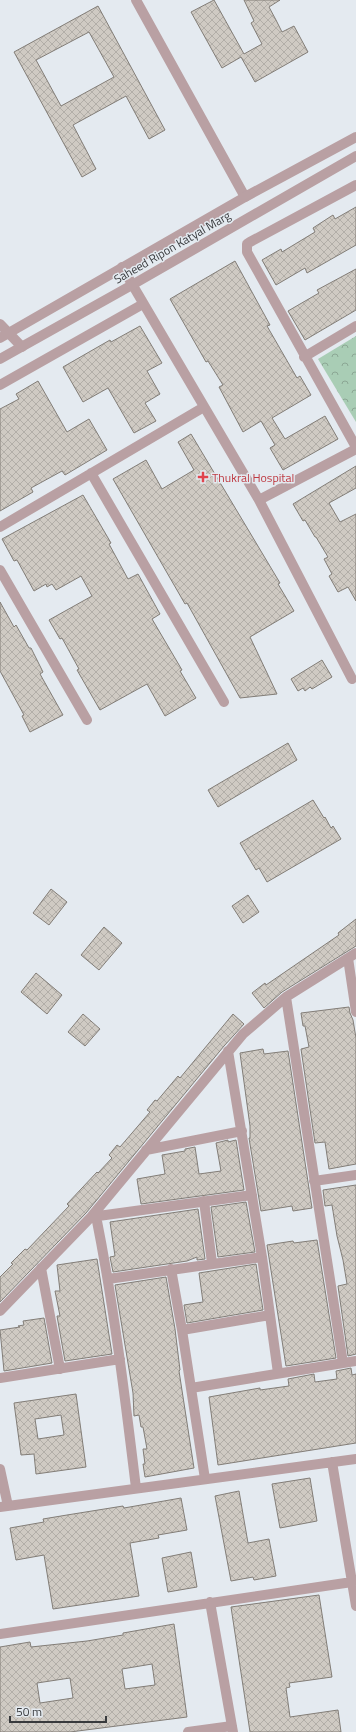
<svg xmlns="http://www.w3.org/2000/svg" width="356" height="1732" viewBox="0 0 356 1732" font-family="'Titillium Web',sans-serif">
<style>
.park{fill:url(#park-crowns)}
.building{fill:url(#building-cross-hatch);stroke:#827d77;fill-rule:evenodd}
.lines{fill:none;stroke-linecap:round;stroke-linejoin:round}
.minor{stroke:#b9a0a3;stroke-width:10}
.tertiary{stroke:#b9a0a3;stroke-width:10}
.health-dot{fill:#e0444e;stroke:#e4eaf0;stroke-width:1.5}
.labels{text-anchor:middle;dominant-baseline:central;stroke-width:3;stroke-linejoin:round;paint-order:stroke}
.street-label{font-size:12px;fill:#383a3d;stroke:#e4eaf0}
.health-label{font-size:12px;fill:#be3a42;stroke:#e4eaf0;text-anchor:start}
</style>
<defs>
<pattern id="park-crowns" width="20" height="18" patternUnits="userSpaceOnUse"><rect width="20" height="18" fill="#a9cdb5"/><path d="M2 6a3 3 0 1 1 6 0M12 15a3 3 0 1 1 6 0" fill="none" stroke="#8ba794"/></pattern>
<pattern id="building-cross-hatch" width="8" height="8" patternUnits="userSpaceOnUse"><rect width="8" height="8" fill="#cfcac3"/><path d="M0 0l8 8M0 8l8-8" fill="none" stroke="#b2aea8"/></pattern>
</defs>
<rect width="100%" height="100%" fill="#e4eaf0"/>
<path class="park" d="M356,336V422L318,359Z"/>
<path class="building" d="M214,0L244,54L262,44L251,23L254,21L244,0H280L269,7L276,20L282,32L294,26L308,52L255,82L241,57L222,68L191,12Z
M98,6L165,130L149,139L126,96L73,125L96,169L82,177L14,52ZM89,32L114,77L61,106L36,60Z
M356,207V245L307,273L305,268L276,285L262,260L281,249L282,252L315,232L313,228L333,215L335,219Z
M235,261L270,325L267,326L297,378L300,376L311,395L272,418L285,439L325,416L338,439L283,470L270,448L275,445L261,421L243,432L219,387L223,385L208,361L206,362L170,299Z
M356,269V310L305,340L288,311L319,293L317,290Z
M140,326L162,363L147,371L160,394L145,403L156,421L134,433L108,388L83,402L63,367L110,340L111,342Z
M38,381L67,432L89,419L107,450L65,475L62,471L31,488L33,492L0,511V409L19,399L16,394Z
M191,434L280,583L278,584L294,611L250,637L277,694L240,698L187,603L185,604L113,479L146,460L162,489L194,470L178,442Z
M356,466V488L329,503L340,522L356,514V601L348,587L338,592L329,576L332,574L324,559L328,557L316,537H315L305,520L303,521L293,504Z
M83,495L111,543L109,544L128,579L138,574L160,614L152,619L182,670L180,671L196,698L165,716L147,684L100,710L77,670L79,669L62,638L60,639L49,620L92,596L81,576L56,590L52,584L47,587L46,584L34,591L17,560L14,561L2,539Z
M0,602L14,627L16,625L29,648H31L43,672L40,674L63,715L30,732L22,716L24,715L0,671Z
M322,660L332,677L312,689L310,687L305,691L303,688L298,691L291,679Z
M288,743L297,760L218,807L208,790Z
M313,800L324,818L325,817L331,828L333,826L341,839L267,882L259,868L256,870L240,843Z
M51,889L67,902L49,925L33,913Z
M248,895L259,912L243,923L232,906Z
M356,919V946L282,992L264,1008L252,993L265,983L266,985L339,935L338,933Z
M104,927L122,943L99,970L81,955Z
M36,973L62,995L47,1014L21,992Z
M349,1007L350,1013L353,1020L356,1038V1164L329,1169L325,1142L315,1143L301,1049L309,1047L305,1026H303L301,1013Z
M83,1014L100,1029L85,1046L68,1032Z
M233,1014L244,1024L224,1046L86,1213L0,1302V1277L13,1264L11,1263L25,1249L27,1250L69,1206L67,1204L97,1172L98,1173L112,1158L109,1155L117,1145L120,1147L150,1112L147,1110L155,1100L157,1101L178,1076L180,1078Z
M263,1049L264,1054L288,1051L312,1208L293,1211L292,1206L261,1211L249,1138H250V1126L240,1053Z
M228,1140V1142L236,1140L244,1190L141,1204L137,1179L165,1174L162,1155L185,1151V1149L195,1147L199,1174L221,1171L216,1143Z
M356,1185V1354L348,1356L338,1286L347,1284L343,1260L337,1236L332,1205L325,1206L323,1190Z
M246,1202L255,1252L218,1257L211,1207Z
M198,1209L205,1259L197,1260V1257L187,1261L113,1272L110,1257L115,1256L110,1222Z
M317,1240L336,1358L286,1366L267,1245L293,1241L294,1243Z
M97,1259L112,1354L65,1361L57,1316H60L55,1291H60L57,1265Z
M256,1264L263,1310L187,1323L184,1305L203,1302L199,1273Z
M166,1277L175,1329L180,1370L179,1371L194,1468L145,1477L143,1464H145L143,1449H147L143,1427H141L139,1415L134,1416L133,1393L115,1285Z
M44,1318L52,1363L4,1371L0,1330L20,1327L18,1326L24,1325L23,1321Z
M351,1368L352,1375L356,1374V1443L218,1465L209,1397L260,1388V1390L289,1386L288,1379L314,1374L315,1382L337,1379L336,1371Z
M76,1394L86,1467L36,1474L34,1454L21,1455L14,1403ZM61,1415L64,1435L38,1439L35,1419Z
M310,1478L317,1521L280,1528L272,1484Z
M239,1491L248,1543L269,1539L276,1576L254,1580L253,1577L231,1581L215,1496Z
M181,1498L187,1530L158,1535L159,1538L130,1543L139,1596L53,1609L44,1555L16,1560L10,1528L44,1522L43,1519L67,1515L123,1506L124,1508Z
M191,1552L197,1587L168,1592L162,1558Z
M319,1595L332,1677L289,1683L290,1687L286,1688L290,1717L338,1710L341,1732H250L231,1607Z
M174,1624L187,1717L70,1732H0V1647L30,1642L31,1647L87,1641L123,1635V1633ZM152,1664L155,1685L125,1689L122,1669ZM70,1678L73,1698L40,1703L37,1683Z"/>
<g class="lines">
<path class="minor" d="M136,0L245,197
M356,185L250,242L247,244V252L356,447
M122,267L259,500L352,679
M0,324L22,347
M304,357L356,326
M0,385L143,304
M91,473L224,702
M259,500L356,449
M0,527L204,407
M0,570L87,720
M348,958L356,1012
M286,997L343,1363
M228,1051L262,1257L278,1373
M146,1150L242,1131
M314,1181L356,1175
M204,1201L212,1263
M96,1216C114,1306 125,1397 136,1488
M91,1217L252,1195
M41,1268L60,1369
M171,1269L182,1330L205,1479
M108,1279L262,1257
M0,1311L91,1217L243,1034L286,997L356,953
M182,1330L270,1315
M0,1378L120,1359
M191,1388L356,1361
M332,1462L356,1606
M0,1469L8,1506
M0,1507L356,1459
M210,1602L233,1732
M0,1634L352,1582
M188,1732L232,1726"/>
<path class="tertiary" d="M0,338L245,197L356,137
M0,359L132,285L356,156"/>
</g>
<path class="health-dot" d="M201 471h4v4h4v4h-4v4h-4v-4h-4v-4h4z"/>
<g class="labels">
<g class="street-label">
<text transform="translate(172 247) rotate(-30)">Saheed Ripon Katyal Marg</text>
</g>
<g class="health-label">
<text x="212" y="477">Thukral Hospital</text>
</g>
</g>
<path d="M10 1716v6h96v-6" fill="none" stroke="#383a3d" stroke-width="2"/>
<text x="16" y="1716" font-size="12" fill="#383a3d" stroke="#e4eaf0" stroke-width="3" paint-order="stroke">50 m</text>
</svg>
